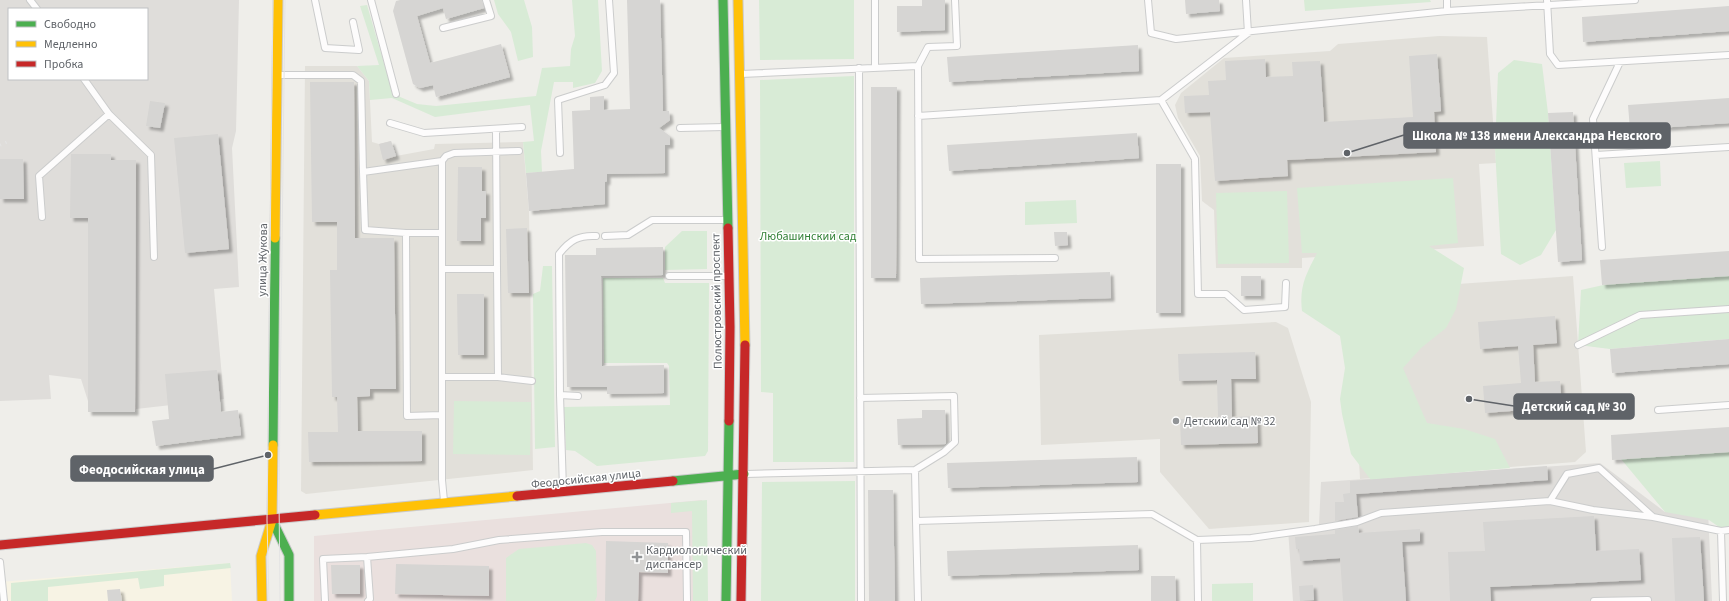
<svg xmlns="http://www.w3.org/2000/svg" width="1729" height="601" viewBox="0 0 1729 601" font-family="'Source Sans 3',sans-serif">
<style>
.commercial{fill:#f7f3e4}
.industrial{fill:#dfddda;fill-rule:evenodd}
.education{fill:#e2e0da}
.medical{fill:#eae0de}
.green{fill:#d8ebd6}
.building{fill:#d6d5d3;filter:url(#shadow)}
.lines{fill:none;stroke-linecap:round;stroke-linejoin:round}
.lane-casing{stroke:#cbcccc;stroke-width:8}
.fast-casing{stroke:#cacacb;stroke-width:11}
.slow-casing{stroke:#cacacb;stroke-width:11}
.jam-casing{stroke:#cacacb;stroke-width:11}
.lane{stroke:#fdfcfc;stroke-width:6}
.fast{stroke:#4caf50;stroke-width:9}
.slow{stroke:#ffc107;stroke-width:9}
.jam{stroke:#c62828;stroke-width:9}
.tram{stroke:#e4e4e4;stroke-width:1}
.rail{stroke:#e4e4e4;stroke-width:3;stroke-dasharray:1 5;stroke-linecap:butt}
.poi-dot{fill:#919496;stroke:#fff;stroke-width:1.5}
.labels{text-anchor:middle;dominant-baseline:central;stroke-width:3;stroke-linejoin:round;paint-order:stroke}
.park-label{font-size:12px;fill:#348238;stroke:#fff}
.street-label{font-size:12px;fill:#5f6368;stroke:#fff}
.poi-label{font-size:12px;fill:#5f6368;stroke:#fff;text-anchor:start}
.leader{fill:none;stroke:#5f6368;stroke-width:1.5}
.callout-dot{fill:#5f6368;stroke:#fff;stroke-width:1.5}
.callout{fill:#5f6368;stroke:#5f6368;stroke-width:1.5}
.callout-label{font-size:13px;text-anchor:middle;font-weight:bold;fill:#fff}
</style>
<defs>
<filter id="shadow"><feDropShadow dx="3.5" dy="3.5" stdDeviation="1" flood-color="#0004"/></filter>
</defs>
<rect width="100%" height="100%" fill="#efeeea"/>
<path class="commercial" d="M230,563L232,601H0V582Z"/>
<path class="industrial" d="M0,0H239L236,131L232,148L239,287L214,289L224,399L136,409L135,412H88V401L81,379L49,375L51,399L0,401ZM9,9H147V79H9Z
M1600,463L1665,512L1708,510L1712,601H1293L1288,529L1319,525L1321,482Z"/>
<path class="education" d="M1439,36L1487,37L1496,163L1479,164L1484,246L1302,258V268H1216L1214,210L1202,201L1200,156L1178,118L1175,105L1181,93L1224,58L1330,51L1338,44Z
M305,66H357L369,81L372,142L379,144L391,141L396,156L434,149L435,144L523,142L529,211L533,470L306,494L301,491Z
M1573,276L1586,452L1575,462L1360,479L1351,316L1429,286Z
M1276,322L1288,328L1311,402L1309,522L1209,529L1160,472V439L1041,445L1039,335Z"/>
<path class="medical" d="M702,500L701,601H314V536Z"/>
<path class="green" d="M494,0H524L532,27L533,57L518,61L511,32L498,14Z
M572,0H598L602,71L595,83L573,88V82H554L541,151L542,172L526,173L523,142L534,141L530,105L435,117L392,98L370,100L369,81L357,66L379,65L360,6L367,5L393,94L417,104L436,106L536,96L542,68L570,66L571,49L575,36Z
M759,0H854V59L760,60Z
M1304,0H1430L1431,2L1305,11Z
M1514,60L1542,64L1548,113L1556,230L1541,255L1520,265L1501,254L1495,149L1498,73Z
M854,76V462H773V393L761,392L760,80Z
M1660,161L1661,186L1626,188L1624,163Z
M1453,178L1458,243L1429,246L1464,268L1456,309L1446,328L1421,348L1403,368L1427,423L1464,429L1495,439L1510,468L1371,480L1351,454L1342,414L1340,399L1345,368L1340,336L1302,311C1299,287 1306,274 1317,253H1302L1297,188Z
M1287,191L1289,263L1218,264L1216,193Z
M1076,200L1077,223L1025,225V202Z
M682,231H707V269L665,270V247Z
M543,266H552L555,447L535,449L533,294L540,291Z
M1729,275V339L1610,349L1578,345L1581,290L1608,284Z
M603,278H663L665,283H709L708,451L705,456L597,466L575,451L566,450L564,407L670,405L669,366L667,363H604Z
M454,401L531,402L530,455L453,454Z
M1729,452V534L1709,520L1665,512L1621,459Z
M855,481V601H761L762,482Z
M707,500L708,601H693L692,511L671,513V503Z
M586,543L592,545L596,551L597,596L595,601H506V558L519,549Z
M230,563L231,568L164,575V586L140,589L138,578L48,587V601H11V583Z
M1253,583V601H1212V584Z"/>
<path class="building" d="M400,0H482L484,8L446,19L443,8L417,16L430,63L501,44L510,77L436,97L433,85L420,88L413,84L393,11L396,1Z
M627,0H660L663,111H669L670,120L659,128L670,136V145H665V173L607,174V181L605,182V204L529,211L526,173L574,169L572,111L590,110V97L604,96V110L630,109Z
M922,0H945V30L897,32V6H922Z
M1185,0H1219L1220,11L1186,14Z
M1729,6V31L1583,42L1582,17Z
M1138,45L1139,71L949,82L947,57Z
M1437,54L1441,111L1434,112L1436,152L1287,160L1288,176L1215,181L1210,112L1185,113L1184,96L1209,95L1208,81L1226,80L1225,61L1265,59L1266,77L1293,76L1292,62L1320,61L1324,122L1413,117L1409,56Z
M310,82H354L355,238H394L396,389H370V396L357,397L358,431H422V461L309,462L308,432H338L337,397H332L330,270H337V222H312Z
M871,87H897L896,278H871Z
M1729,98V123L1630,130L1628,105Z
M150,101L165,103L160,128L146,126Z
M1573,112L1582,260L1558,262L1548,113Z
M1137,133L1139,158L949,171L947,145Z
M218,134L229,249L185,253L174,138Z
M391,141L396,156L383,160L379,144Z
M71,154H111V160H136L135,412H88V218H70Z
M0,159H23L24,199H0Z
M1156,164H1181V313H1156Z
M458,167H482V191H486V218H481V241H457Z
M527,228L529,293H508L506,229Z
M1054,232H1067L1068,245L1055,246Z
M663,247V275L601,276L602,366L664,365V393L607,394V387H567L565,255H596V248Z
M1729,251V276L1602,285L1600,260Z
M1110,272L1111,298L921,304L920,278Z
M1241,276H1261V296H1241Z
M457,294H484V355H458Z
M1555,316L1557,343L1533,345L1535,382L1560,381L1562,407L1485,413L1483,386L1521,383L1518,346L1480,349L1478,322Z
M1729,339V364L1612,373L1610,349Z
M1255,352L1256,379H1231L1232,417L1257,416L1258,443L1181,445L1180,419L1218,417L1217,380L1179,381L1178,354Z
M217,370L221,412L238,410L241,435L156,446L152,421L169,419L165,374Z
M922,410H945L946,444L898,445L897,419L922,418Z
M1729,427V452L1612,460L1611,435Z
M1137,457L1138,482L948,488L947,463Z
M1547,466L1548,480L1356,494L1358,517L1335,521V502H1344L1343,494L1350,493V481Z
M868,490H893L895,601H869Z
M1594,516L1596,551L1639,549L1641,580L1490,587L1491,601H1450L1448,552L1485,551L1483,522Z
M1358,526L1359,533L1420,529V541L1402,542L1406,601H1343L1340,558L1300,561L1299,549H1296L1295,537L1335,534V530Z
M1700,537L1704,601H1675L1672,538Z
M606,541L668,543V573L639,572L638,601H605Z
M1138,545L1139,570L948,576L947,551Z
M396,564L489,566V596L395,594Z
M331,565H360V594H332Z
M1151,576H1175L1176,601H1151Z
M1313,585L1314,600L1300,601L1299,586Z
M120,589L122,601H108L107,590Z"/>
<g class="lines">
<defs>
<path id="lane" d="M30,0L37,9
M315,0L325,48L359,50L353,22
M371,0L396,94
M875,0V67
M1148,0L1151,33L1176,39L1447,11L1635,0
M1246,0L1248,33
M1447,0V11
M1547,0L1550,54L1558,65L1729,55
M443,28L491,16L486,0
M918,66L928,47L957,46L955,0
M859,68L861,601
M741,74L918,66L919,259L1055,258
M278,75H353L361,81L363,172
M84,79L109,114L151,155L154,257
M1161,100L1195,159L1198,294H1226L1244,310L1285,307L1286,283
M918,116L1161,100L1248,33
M390,123L424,133L522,127
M680,128L725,127
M496,129L497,269
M560,153L558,100L605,85L614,73L609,0
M1596,155L1729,147
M42,217L39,176L109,114
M406,233L365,230L363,172L442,161
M605,236L628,235L652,220H727
M1602,247L1593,119L1620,62
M442,269H497L498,377
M669,276H728
M1578,345L1640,315L1729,309
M442,377H498L532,381
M560,395L578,396
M1658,410L1729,405
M442,415L407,416L406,233H442
M915,470L916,521L1152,514L1197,540L1251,538L1315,529L1357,522L1381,513L1550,501L1567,474L1599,468L1653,517L1721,531L1723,601
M746,474L915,470L944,452L955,442L954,396L860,398
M563,489L560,395L559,254C570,240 579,235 596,236
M444,501L442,480V161L446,156L454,153L519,151
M1550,501L1593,510L1653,517
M916,521L918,601
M1721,531L1729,530
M1197,540L1198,601
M367,557L370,599L368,601
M0,562L4,601
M325,601L323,559L367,557L453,549L499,540L602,532H686L687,601
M1594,601L1648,600"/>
<path id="fast" d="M723,0L728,228
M273,445L275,238
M673,481L744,474
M272,520L289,555V601
M726,601L729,421"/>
<path id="slow" d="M738,0L745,345
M275,238L278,0
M315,515L517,496
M262,601L261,556L272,520L273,445"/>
<path id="jam" d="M728,228L730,327L729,421
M517,496L673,481
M0,545L315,515
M741,601L745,345"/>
</defs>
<use href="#lane" class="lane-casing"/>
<use href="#fast" class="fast-casing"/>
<use href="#slow" class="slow-casing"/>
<use href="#jam" class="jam-casing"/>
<use href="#lane" class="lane"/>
<use href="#fast" class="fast"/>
<use href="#slow" class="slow"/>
<use href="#jam" class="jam"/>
<path class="tram" d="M269,601L267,520L273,0
M280,601L279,496L285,0"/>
<path class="rail" d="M0,145L9,141"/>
</g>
<g class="poi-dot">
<circle cx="1176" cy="421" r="4"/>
<path d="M635 551h4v4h4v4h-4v4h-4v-4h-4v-4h4z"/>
</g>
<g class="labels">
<g class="park-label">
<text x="808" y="236">Любашинский сад</text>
</g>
<g class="street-label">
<text transform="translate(263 260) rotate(-89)">улица Жукова</text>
<text transform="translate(717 301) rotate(-91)">Полюстровский проспект</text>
<text transform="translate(586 479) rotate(-6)">Феодосийская улица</text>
</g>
<g class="poi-label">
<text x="1184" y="421">Детский сад № 32</text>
<text x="646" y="550">Кардиологический<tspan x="646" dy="14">диспансер</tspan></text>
</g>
</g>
<path class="leader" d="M1347 153L1404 135M1469 399L1514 406M268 455L213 469"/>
<g class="callout-dot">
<circle cx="1347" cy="153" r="4"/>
<circle cx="1469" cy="399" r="4"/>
<circle cx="268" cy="455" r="4"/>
</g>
<g class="callout">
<rect x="1404" y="123" width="266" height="25" rx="4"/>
<rect x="1514" y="394" width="120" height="25" rx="4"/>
<rect x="71" y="456" width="142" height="25" rx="4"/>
</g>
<g class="callout-label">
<text x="1537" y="140">Школа № 138 имени Александра Невского</text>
<text x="1574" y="411">Детский сад № 30</text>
<text x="142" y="474">Феодосийская улица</text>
</g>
<rect x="8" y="8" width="140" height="72" fill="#ffffff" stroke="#bfc1c3"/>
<rect x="16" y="21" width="20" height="6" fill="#4caf50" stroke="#bfc1c3"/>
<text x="44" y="28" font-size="12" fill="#5f6368">Свободно</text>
<rect x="16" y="41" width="20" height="6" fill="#ffc107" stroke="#bfc1c3"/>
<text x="44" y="48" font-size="12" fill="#5f6368">Медленно</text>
<rect x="16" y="61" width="20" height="6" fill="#c62828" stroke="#bfc1c3"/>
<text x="44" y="68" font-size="12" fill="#5f6368">Пробка</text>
</svg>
